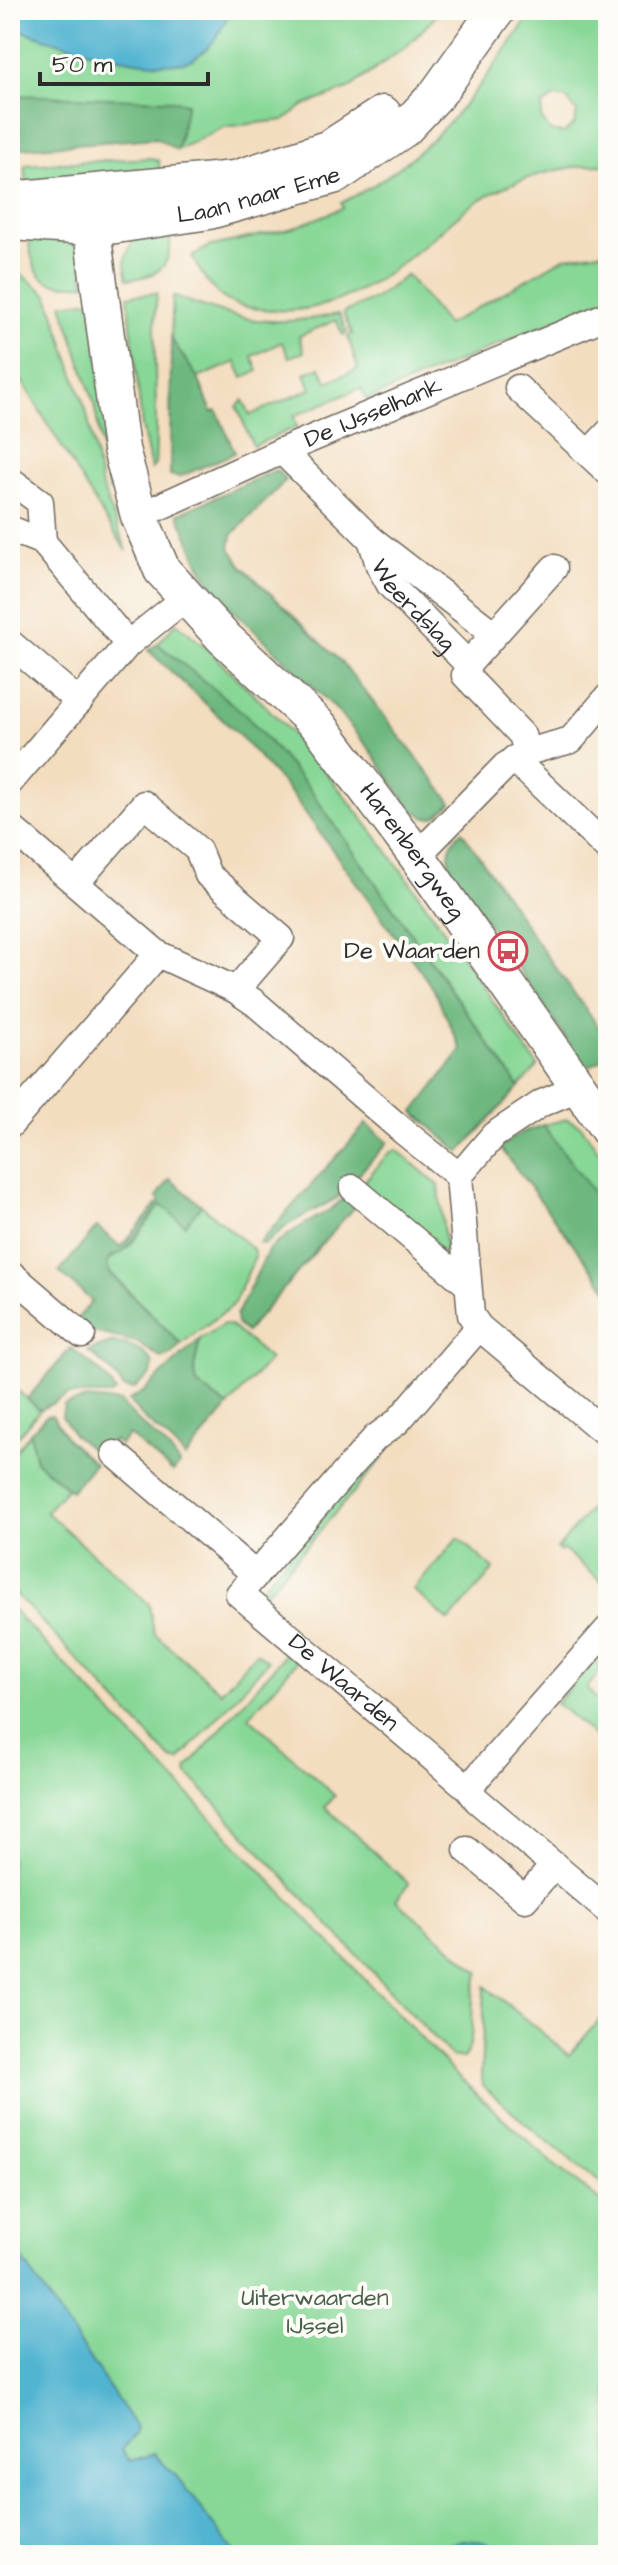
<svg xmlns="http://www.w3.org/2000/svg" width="618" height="2565" viewBox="0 0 618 2565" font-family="'Architects Daughter',sans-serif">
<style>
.green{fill:#87d796;stroke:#598160;stroke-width:2;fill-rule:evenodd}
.forest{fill:#6db87f;stroke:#4c7255;stroke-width:2}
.water{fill:#51b4d0;stroke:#3e707e;stroke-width:2}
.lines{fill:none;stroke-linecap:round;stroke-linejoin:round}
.street-casing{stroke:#71695f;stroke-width:29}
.secondary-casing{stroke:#71695f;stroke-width:39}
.street{stroke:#fff;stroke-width:26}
.secondary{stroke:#fff;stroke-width:36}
.labels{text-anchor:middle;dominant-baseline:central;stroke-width:8;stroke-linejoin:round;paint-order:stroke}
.street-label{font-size:24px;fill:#2b2b2b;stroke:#fdfcf7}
.poi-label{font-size:24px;fill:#2b2b2b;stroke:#fdfcf7;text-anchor:end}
.park-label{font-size:24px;fill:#475f4b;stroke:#fdfcf7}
</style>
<rect width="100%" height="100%" fill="#fdfcf7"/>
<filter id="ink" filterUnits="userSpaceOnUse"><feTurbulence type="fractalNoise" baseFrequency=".0125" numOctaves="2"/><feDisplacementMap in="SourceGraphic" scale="16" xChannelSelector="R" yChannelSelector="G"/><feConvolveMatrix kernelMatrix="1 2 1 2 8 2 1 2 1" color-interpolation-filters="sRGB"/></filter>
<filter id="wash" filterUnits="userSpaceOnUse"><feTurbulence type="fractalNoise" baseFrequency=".006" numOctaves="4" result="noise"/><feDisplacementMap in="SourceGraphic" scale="32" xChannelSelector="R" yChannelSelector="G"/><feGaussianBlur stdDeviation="1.8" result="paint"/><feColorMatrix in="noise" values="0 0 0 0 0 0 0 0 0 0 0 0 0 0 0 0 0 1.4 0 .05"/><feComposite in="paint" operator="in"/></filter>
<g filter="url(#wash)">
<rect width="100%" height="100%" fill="#f3ddbf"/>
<path class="green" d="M10,10H442L407,46L348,89L303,106L284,120L224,127L177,150L181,133L10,145Z
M534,10H607L608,165C566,164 516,178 480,200C464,209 451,222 437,234C389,275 339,315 271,310C224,307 215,297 192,257L208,247L293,228L343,208L341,203C435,157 476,92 534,10ZM554,97L567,99L577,112L574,125L564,133L550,131L541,118L543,105Z
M151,158L159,161L160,173L27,188L25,165Z
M170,224C173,261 166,277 127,279L125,259L133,239Z
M28,235L70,241C84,252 83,267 85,284C41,289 33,277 28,235Z
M608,251V298L367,400L361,388L294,416L297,427L253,446L237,407L243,400L250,415L311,389L305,373L320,367L327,382L358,369L348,337L352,334L343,313L376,298L407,275L447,325L566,257Z
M10,272L22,275L48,295L87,414L102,488L127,551L105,519L10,361Z
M157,293C151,350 159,408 155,465L151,469L142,426L128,296Z
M173,296C241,320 266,329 339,314L347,333L343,335L336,320L299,336L304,352L289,357L282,342L252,356L258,371L243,378L236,362L198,378L171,339Z
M92,300L116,486L109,491L94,403L62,304Z
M176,623C197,638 216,658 235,676C354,787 444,933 538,1066L519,1087L308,787L158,644Z
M567,1119L581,1126L608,1165V1212L543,1125Z
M397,1150L439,1186L446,1255L362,1184L389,1153Z
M161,1204L185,1224L201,1205L253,1249L255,1257L233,1305L181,1344L107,1269C108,1256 115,1258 123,1251C138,1240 149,1219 161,1204Z
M224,1324L231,1326L270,1359L228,1407L197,1384L194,1368L200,1339Z
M10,1384L40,1410L10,1445Z
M30,1433L36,1461L67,1488L46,1512L149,1604L154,1633L221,1692L256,1652L268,1661L179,1761L171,1759L10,1588V1458Z
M377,1454L383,1458L264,1595L261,1588Z
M608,1488V1587L563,1549L560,1551L557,1549Z
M458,1538L494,1569L449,1621L413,1590Z
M10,1607L456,2075L552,2163L608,2207V2555H195L10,2301Z
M287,1652L297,1661L249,1717L335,1796L325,1807L409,1884L396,1900L480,1973C465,1998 480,2039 463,2058L451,2056L187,1773L188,1767Z
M595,1659L600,1671L587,1688L608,1714V1748L556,1703Z
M485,1986L569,2055L608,2010V2189L536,2132L482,2085L481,2077Z"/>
<path class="forest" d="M10,95L171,100L187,103L177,150L156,138L10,149Z
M171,339L198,378L212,412L217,411L235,453L179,477L170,475Z
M276,470L286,480L232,535L230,548L242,566L344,665L452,803L435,817L426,818L408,805L369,748L333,706L224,601L201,568L178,514Z
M158,644L246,715L308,787L519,1087L460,1152L414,1112L462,1050L433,988L290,792L239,735L148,650Z
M462,831L537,942L608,1040V1057L590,1066L583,1064L450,867C447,851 450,842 462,831Z
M366,1124L388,1142L337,1198L289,1224L265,1244L259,1243Z
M543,1125L608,1212V1290L500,1147L523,1132Z
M170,1179L201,1205L185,1225L161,1205L122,1253L112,1256L107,1263L110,1274L181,1344L170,1356L161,1358L136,1342L89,1331L77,1319L92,1301L59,1272L97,1227L121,1247L160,1201L157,1197Z
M350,1193L359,1201L246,1332L237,1324L236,1316L269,1249L293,1231L331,1209Z
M200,1339L194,1368L197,1384L228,1407L185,1458C170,1435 143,1424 129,1400L143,1392Z
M113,1342C128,1344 144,1350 153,1363L151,1374L134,1389L124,1388L111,1371L88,1351Z
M71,1348L103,1374L116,1392L111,1395H68L40,1410L27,1399Z
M86,1399L121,1402C139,1427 165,1440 180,1464L173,1472L129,1435L120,1445L113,1440L100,1457L73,1434L62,1416L64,1405Z
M52,1415L67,1439L94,1464L71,1491L36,1461L30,1433L46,1416Z"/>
<path class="water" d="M10,10H103L132,13L137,10H230C223,29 211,49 193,59C160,77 46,39 10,27Z
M10,2241L136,2427V2433L121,2450L130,2461L154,2454L177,2477L236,2555H10Z
M462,2540L486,2542L507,2555H435L443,2547Z"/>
</g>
<g filter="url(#ink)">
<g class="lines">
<defs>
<g id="street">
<path d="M518,388L608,472"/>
<path d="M282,451L371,539L494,634"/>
<path d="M590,452L608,433"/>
<path d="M10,480L40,502L43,542"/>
<path id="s1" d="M139,516L282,451L608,315"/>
<path d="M10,529L43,542L128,644"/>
<path id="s2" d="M371,539L379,565L390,585L468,664"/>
<path d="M10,643L79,702"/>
<path d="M527,752L522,735L465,675L468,664L554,568"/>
<path d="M514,759L608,849"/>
<path d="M10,782L128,644L188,596"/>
<path id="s3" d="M10,827L158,954L236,990L255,1003L403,1131L459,1176L471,1315L479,1327L397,1422L375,1438L239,1594L468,1788L608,1629"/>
<path d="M417,856L505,766L527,752L571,740L608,697"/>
<path d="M76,883L144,804L198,850L208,875L281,938L236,990"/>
<path d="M10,1125L158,954"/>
<path d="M459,1176L494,1135L542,1103L578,1088"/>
<path d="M353,1188L468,1285"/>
<path d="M10,1273L82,1335"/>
<path d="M479,1327L608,1435"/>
<path d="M115,1454L256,1575"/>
<path d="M468,1788L477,1800L608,1911"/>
<path d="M467,1850L525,1899L554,1865"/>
</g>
<g id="secondary">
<path id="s4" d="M87,193L121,449L139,516L162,570L222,636L320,727L417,856L608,1129"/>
<path d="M10,200L235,179L330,148L383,114"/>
<path id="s5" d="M10,222L91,227L116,225L209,211L336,175L405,128L437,94L497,10"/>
</g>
</defs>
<use href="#street" class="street-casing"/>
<use href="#secondary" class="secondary-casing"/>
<use href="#street" class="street"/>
<use href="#secondary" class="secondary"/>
</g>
</g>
<defs>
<symbol id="bus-ring" viewBox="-11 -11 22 22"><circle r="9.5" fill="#fdfcf7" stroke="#d1495b" stroke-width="1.5"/><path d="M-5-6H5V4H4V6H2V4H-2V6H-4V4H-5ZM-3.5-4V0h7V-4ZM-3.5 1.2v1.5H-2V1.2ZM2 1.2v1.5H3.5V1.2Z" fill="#d1495b"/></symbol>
</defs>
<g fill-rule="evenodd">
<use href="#bus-ring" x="486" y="929" width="44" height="44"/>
</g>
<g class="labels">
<g class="street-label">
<text stroke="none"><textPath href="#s5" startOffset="252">Laan naar Eme</textPath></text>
<text stroke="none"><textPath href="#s1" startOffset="256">De IJsselhank</textPath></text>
<text stroke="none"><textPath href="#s2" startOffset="80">Weerdslag</textPath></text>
<text stroke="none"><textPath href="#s4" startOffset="764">Harenbergweg</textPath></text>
<text stroke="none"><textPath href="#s3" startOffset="1222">De Waarden</textPath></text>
</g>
<g class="poi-label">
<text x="480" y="951">De Waarden</text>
</g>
<g class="park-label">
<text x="315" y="2298">Uiterwaarden<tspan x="315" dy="28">IJssel</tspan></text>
</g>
</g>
<rect width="618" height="2565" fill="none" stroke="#fdfcf7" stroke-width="40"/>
<path d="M40 72v12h168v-12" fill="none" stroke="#2b2b2b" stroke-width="4"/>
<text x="52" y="72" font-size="24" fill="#2b2b2b" stroke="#fdfcf7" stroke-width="6" paint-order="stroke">50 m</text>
</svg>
